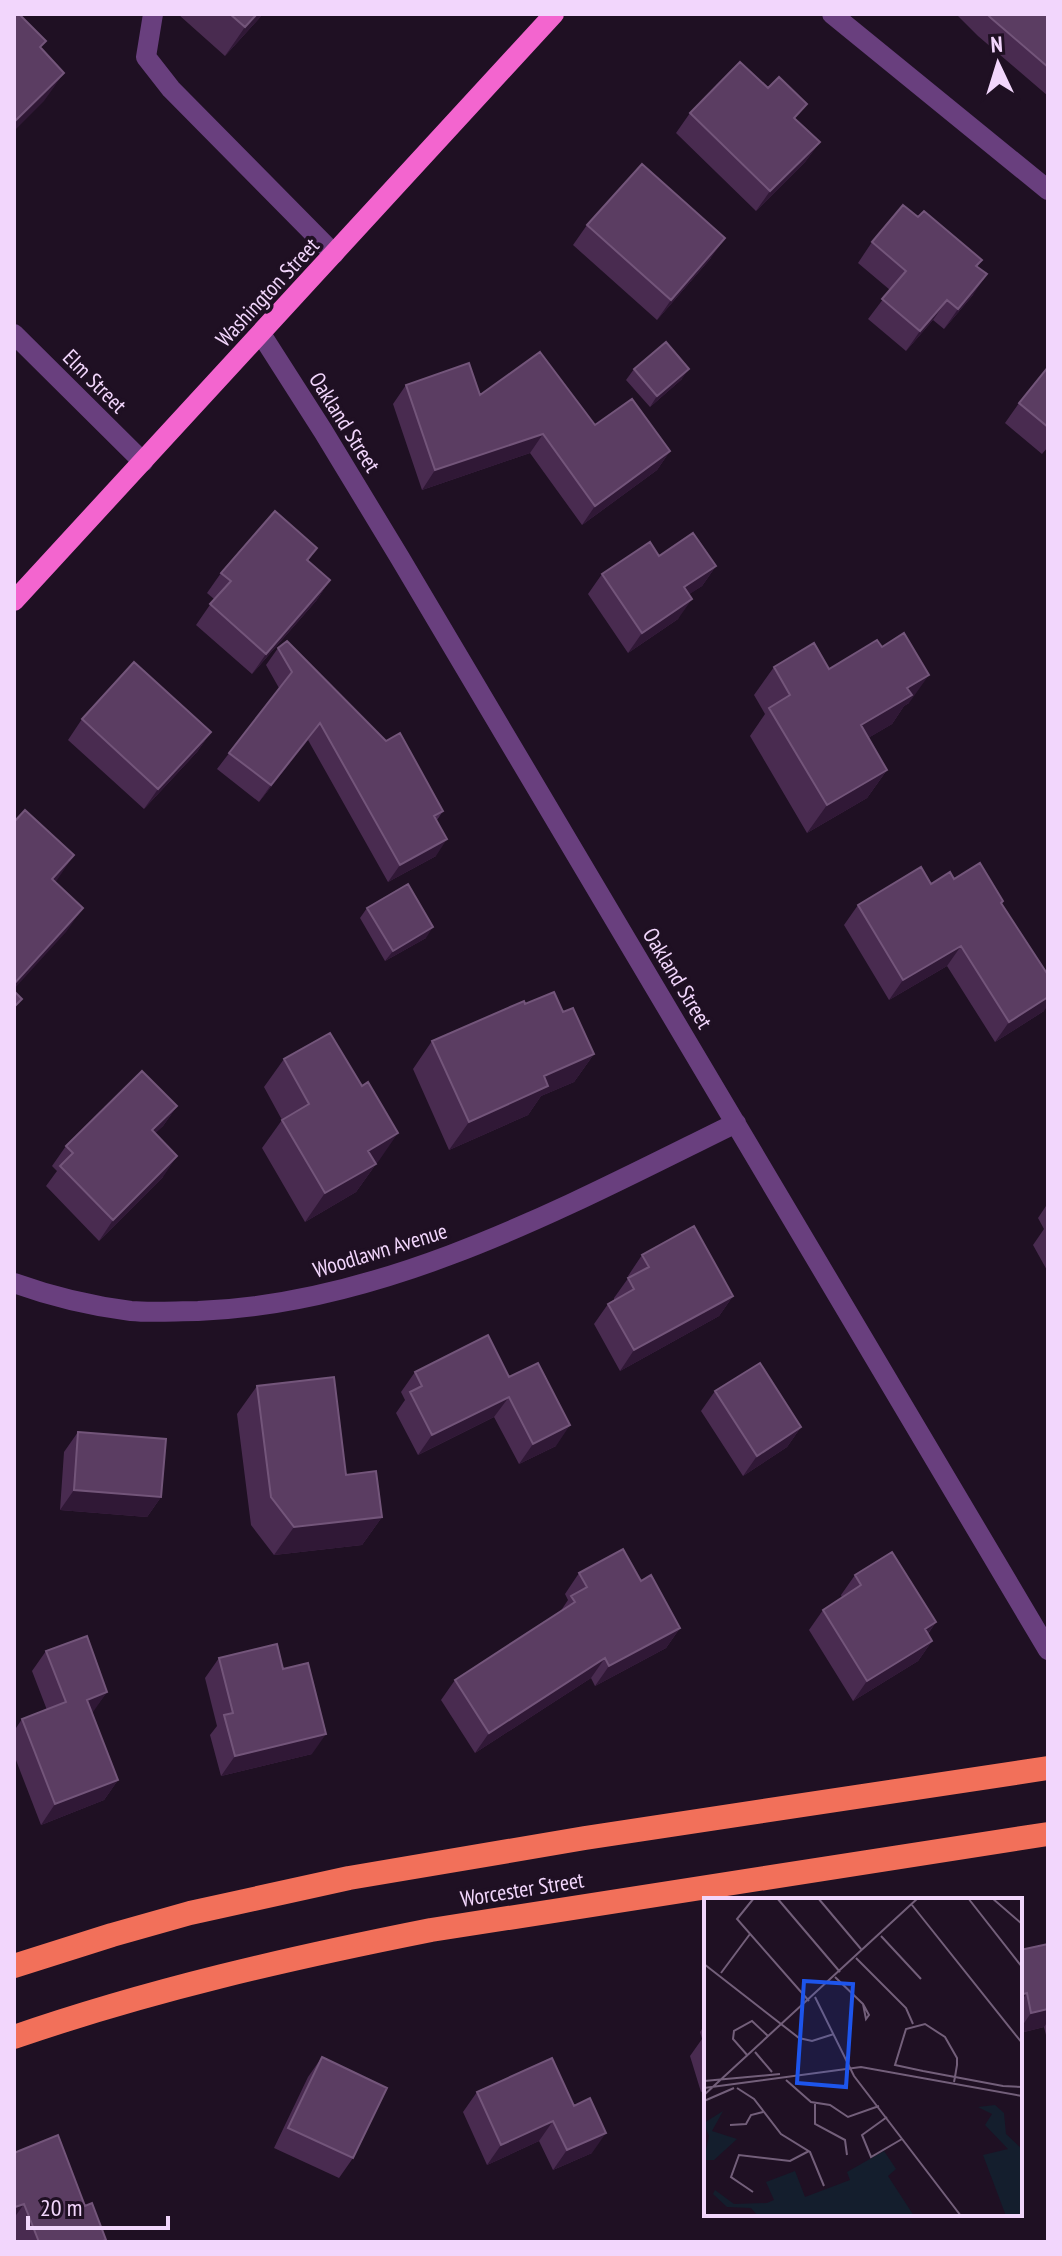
<svg xmlns="http://www.w3.org/2000/svg" width="1062" height="2256" viewBox="0 0 1062 2256" font-family="'PT Sans Narrow',sans-serif">
<style>
.lines{fill:none;stroke-linecap:round;stroke-linejoin:round}
.minor{stroke:#693f7e;stroke-width:20}
.major{stroke:#f365cf;stroke-width:20}
.highway{stroke:#f2705a;stroke-width:24}
.wall{fill:#492b50}
.shaded-wall{fill:#301836}
.building{fill:#5b3d62;stroke:#73557a;stroke-width:2}
.labels{text-anchor:middle;dominant-baseline:central;stroke-width:7;stroke-linejoin:round;paint-order:stroke}
.street-label{font-size:22px;fill:#f2d6fc;stroke:#1f1023}
.inset-road{fill:none;stroke:#735f7a;stroke-width:2}
.view{fill:#1d55ec;fill-opacity:0.15;stroke:#1d55ec;stroke-width:4}
.inset-edge{fill:none;stroke:#f2d6fc;stroke-width:4}
</style>
<rect width="100%" height="100%" fill="#1f1023"/>
<g class="lines">
<path class="minor" d="M153,14L146,57L171,89L334,254
M832,14L1048,190
M14,334L143,462
M261,334L323,431L400,558L1048,1650
M14,1283C53,1297 91,1306 131,1311C153,1313 176,1311 198,1311C388,1304 569,1205 736,1123"/>
<path class="major" d="M14,601L554,14"/>
<path class="highway" d="M14,1966L112,1935L190,1913L349,1878L585,1838L1048,1768
M14,2037C150,1990 290,1958 431,1930L1048,1834"/>
</g>
<path class="wall" d="M180,14H263L225,56L179,15Z
M956,14H1048V96L978,36Z
M690,113L796,120L820,142L805,162L756,211L676,133Z
M918,217L982,260L977,267L973,295L944,329L933,320L906,351L868,319L890,290L858,263L872,242Z
M587,225L711,258L657,320L573,245Z
M1048,367V447L1042,454L1005,423L1019,403Z
M634,369L682,379L650,407L626,380Z
M406,385L480,395L595,425L670,451L657,470L582,525L530,453L422,490L393,404Z
M317,548L308,561L330,580L316,601L252,674L196,625L214,599L207,593L221,573Z
M659,556L716,566L702,586L689,594L678,619L628,653L588,594L602,574Z
M278,648L443,811L437,820L436,856L388,882L308,740L259,802L217,769L279,688L266,665Z
M774,667L829,669L909,703L904,706L892,724L868,738L887,770L867,798L807,833L750,736L765,714L754,695Z
M82,719L211,732L197,752L144,809L68,740Z
M954,879L1003,901L1001,904L1044,1011L995,1042L947,966L889,1000L844,925L858,905L931,884Z
M367,908L426,938L385,961L360,918Z
M525,1004L563,1012L594,1054L574,1082L541,1096L528,1115L449,1150L413,1069L432,1041Z
M284,1059L378,1162L375,1163L376,1164L356,1192L305,1222L262,1148L282,1120L264,1087Z
M177,1106L163,1126L155,1133L163,1177L99,1241L46,1186L57,1171L52,1166L66,1146Z
M1048,1203V1272L1033,1245L1044,1229L1038,1218Z
M642,1255L733,1296L719,1316L620,1371L594,1324L608,1304L614,1300V1298L629,1277L628,1276Z
M415,1372L509,1377L556,1446L519,1464L494,1417L418,1455L396,1413L405,1400L401,1392Z
M257,1386L346,1475L382,1517L362,1545L274,1555L251,1525L237,1414Z
M715,1391L801,1427L787,1447L743,1476L701,1411Z
M78,1432L161,1497L147,1517L60,1510L64,1452Z
M579,1573L641,1581L680,1628L666,1648L595,1686L591,1678L475,1753L441,1700L455,1680L560,1612L568,1600L565,1594Z
M855,1575L936,1622L928,1634L932,1641L918,1661L853,1701L809,1630L823,1610L842,1598L841,1595Z
M46,1651L107,1692L92,1712L118,1780L104,1800L41,1825L14,1755V1731L22,1719L47,1710L32,1671Z
M219,1658L283,1669L312,1754L221,1776L210,1735L217,1726L205,1678Z
M1048,1944V2043L1044,2027L1020,2033V1950Z
M706,2023V2090L701,2092L690,2056L702,2039L700,2032Z
M322,2057L353,2158L339,2178L274,2148L308,2077Z
M552,2058L592,2153L553,2170L539,2141L487,2165L463,2112L477,2092Z
M14,2153L85,2206L106,2240L104,2242H17L14,2235Z"/>
<path class="shaded-wall" d="M257,14H263L225,56L245,27Z
M64,73L44,101L14,131V122Z
M820,142L805,162L756,211L770,191Z
M725,238L711,258L657,320L671,300Z
M987,274L973,295L944,329L958,309Z
M947,300L933,320L906,351L920,331Z
M689,369L682,379L650,407L657,396Z
M543,434L530,453L422,490L435,470Z
M670,451L657,470L582,525L595,506Z
M716,566L702,586L670,607L684,587Z
M330,580L316,601L252,674L266,654Z
M692,599L678,619L628,653L642,633Z
M929,675L909,703L904,706L892,724L841,754L861,725L907,688Z
M320,723L308,740L259,802L271,785Z
M211,732L197,752L144,809L158,789Z
M887,770L867,798L807,833L827,805Z
M447,839L436,856L388,882L400,865Z
M74,855L57,880L35,904L52,879Z
M83,908L66,932L14,989V984Z
M433,927L426,938L385,961L393,951Z
M961,946L947,966L889,1000L903,980Z
M1048,997V1005L1044,1011L995,1042L1009,1022Z
M594,1054L574,1082L541,1096L528,1115L449,1150L469,1122L544,1076Z
M177,1106L163,1126L138,1150L152,1130Z
M398,1133L378,1162L348,1179L368,1151Z
M177,1156L163,1177L99,1241L113,1220Z
M376,1164L356,1192L305,1222L325,1193Z
M733,1296L719,1316L620,1371L634,1350Z
M509,1397L494,1417L418,1455L432,1435Z
M570,1425L556,1446L519,1464L533,1444Z
M801,1427L787,1447L743,1476L757,1456Z
M74,1490L161,1497L147,1517L60,1510Z
M382,1517L362,1545L274,1555L294,1527Z
M936,1622L922,1642L925,1629Z
M680,1628L666,1648L595,1686L609,1666Z
M932,1641L918,1661L853,1701L867,1681Z
M605,1658L591,1678L475,1753L489,1733Z
M107,1692L93,1712L73,1720L87,1700Z
M326,1734L312,1754L221,1776L235,1756Z
M118,1780L104,1800L41,1825L55,1804Z
M1027,1993L1020,2003V1995Z
M1048,2009V2021L1044,2027L1020,2033V2029L1031,2013Z
M553,2121L539,2141L487,2165L501,2145Z
M606,2133L592,2153L553,2170L567,2150Z
M24,2204L14,2218V2208Z"/>
<path class="building" d="M14,14H19L46,41L40,47L64,73L14,122Z
M230,14H257L245,27Z
M987,14H1048V67L991,18Z
M740,62L768,88L779,77L807,104L794,118L820,142L770,191L690,113Z
M642,164L725,238L671,300L587,225Z
M903,205L918,217L924,211L982,260L976,266L987,274L958,309L947,300L920,331L882,299L906,271L872,242Z
M666,342L689,369L657,396L634,369Z
M540,352L595,425L632,399L670,451L595,506L543,434L435,470L406,385L469,363L480,395Z
M1048,367V427L1019,403Z
M275,511L317,548L307,560L330,580L266,654L210,604L231,581L221,573Z
M693,533L716,566L684,587L692,599L642,633L602,574L650,542L659,556Z
M904,633L929,675L907,688L912,695L861,725L887,770L827,805L769,708L790,695L774,667L814,643L829,669L877,640L882,647Z
M287,641L386,741L400,733L443,811L434,816L447,839L400,865L320,723L271,785L229,753L292,672L278,648Z
M134,662L211,732L158,789L82,719Z
M25,810L74,855L52,879L83,908L14,984V822Z
M980,863L1003,901L1001,903L1048,975V997L1009,1022L961,946L903,980L858,905L921,867L931,884L950,872L954,879Z
M408,884L433,927L393,951L367,908Z
M14,991L22,999L14,1007Z
M554,992L563,1012L573,1008L594,1054L544,1076L548,1086L469,1122L432,1041L524,1001L525,1004Z
M330,1033L362,1086L368,1082L398,1133L368,1151L376,1164L325,1193L282,1120L309,1104L284,1059Z
M142,1071L177,1106L152,1130L177,1156L113,1220L60,1166L73,1153L66,1146Z
M694,1226L733,1296L634,1350L608,1304L634,1289L628,1278L649,1267L642,1255Z
M488,1335L509,1377L538,1363L570,1425L533,1444L509,1397L432,1435L410,1392L422,1386L415,1372Z
M760,1363L801,1427L757,1456L715,1391Z
M334,1377L346,1475L376,1471L382,1517L294,1527L271,1497L257,1386Z
M78,1432L166,1439L161,1497L74,1490Z
M623,1549L641,1581L651,1575L680,1628L609,1666L605,1658L489,1733L455,1680L575,1602L571,1596L587,1587L579,1573Z
M892,1552L936,1622L925,1629L932,1641L867,1681L823,1610L861,1585L855,1575Z
M87,1636L107,1692L87,1700L118,1780L55,1804L22,1719L66,1702L46,1651Z
M277,1644L283,1669L308,1663L326,1734L235,1756L224,1715L233,1713L219,1658Z
M1048,1944V2009L1031,2013L1027,1993L1020,1995V1950Z
M322,2057L387,2088L353,2158L288,2128Z
M552,2058L574,2106L590,2098L606,2133L567,2150L553,2121L501,2145L477,2092Z
M58,2135L85,2206L92,2203L106,2240L100,2242H39L24,2204L15,2207L14,2153Z"/>
<g class="labels">
<g class="street-label">
<text transform="translate(267 292) rotate(-47)">Washington Street</text>
<text transform="translate(95 381) rotate(45)">Elm Street</text>
<text transform="translate(345 422) rotate(58)">Oakland Street</text>
<text transform="translate(678 978) rotate(59)">Oakland Street</text>
<text transform="translate(380 1250) rotate(-17)">Woodlawn Avenue</text>
<text transform="translate(522 1889) rotate(-9)">Worcester Street</text>
</g>
</g>
<g transform="translate(704 1898)">
<rect width="318" height="318" fill="#1f1023"/>
<path d="M291,207L300,215L302,236L318,251V318H302L279,257L304,251L281,227L288,216L274,209ZM19,213L8,233L33,241L10,262H0L5,238L0,225ZM180,253L192,271L184,278L210,318H54L47,310L23,309L9,296L11,292L30,306L63,305L70,302L62,284L91,273L101,299L146,282L143,274Z" fill="#141e2d"/>
<path class="inset-road" d="M50,0L33,21L105,103M73,0L136,74M114,0L157,51M264,0L318,69M288,0L318,26M208,7L318,145M177,38L217,81M0,43L1,0M152,60L202,110L209,126M0,66L95,140L108,143L130,136M17,75L46,36M131,79L159,106L162,121L165,117L159,106M111,99L150,178L257,318M51,154L68,174M44,158L29,141L30,133L48,123L64,138M82,182L107,204L126,207L144,219L175,208M0,183L76,176M250,184L251,179L253,167V160L241,139L221,126L202,131L191,167L219,173L299,188L318,189M0,190L157,169L318,198M33,190L50,201L77,236L106,254L120,288M0,197L214,0M0,203L30,190M111,206V226L141,242L143,257M183,219L158,237L167,259L198,241M26,227L42,226L47,217L59,214M49,294L27,279L35,257L86,263L105,253"/>
<path class="view" d="M100,83L149,86L142,189L93,185Z"/>
<rect width="318" height="318" class="inset-edge"/>
</g>
<rect width="1062" height="2256" fill="none" stroke="#f2d6fc" stroke-width="32"/>
<g transform="translate(998 64) rotate(356)" stroke="#1f1023" stroke-width="6" paint-order="stroke">
<path d="M0-6L14 30L0 20L-14 30Z" fill="#f2d6fc"/>
<text y="-12" font-size="22" font-weight="bold" text-anchor="middle" fill="#f2d6fc">N</text>
</g>
<path d="M28 2216v12h140v-12" fill="none" stroke="#f2d6fc" stroke-width="4"/>
<text x="40" y="2216" font-size="24" fill="#f2d6fc" stroke="#1f1023" stroke-width="6" paint-order="stroke">20 m</text>
</svg>
